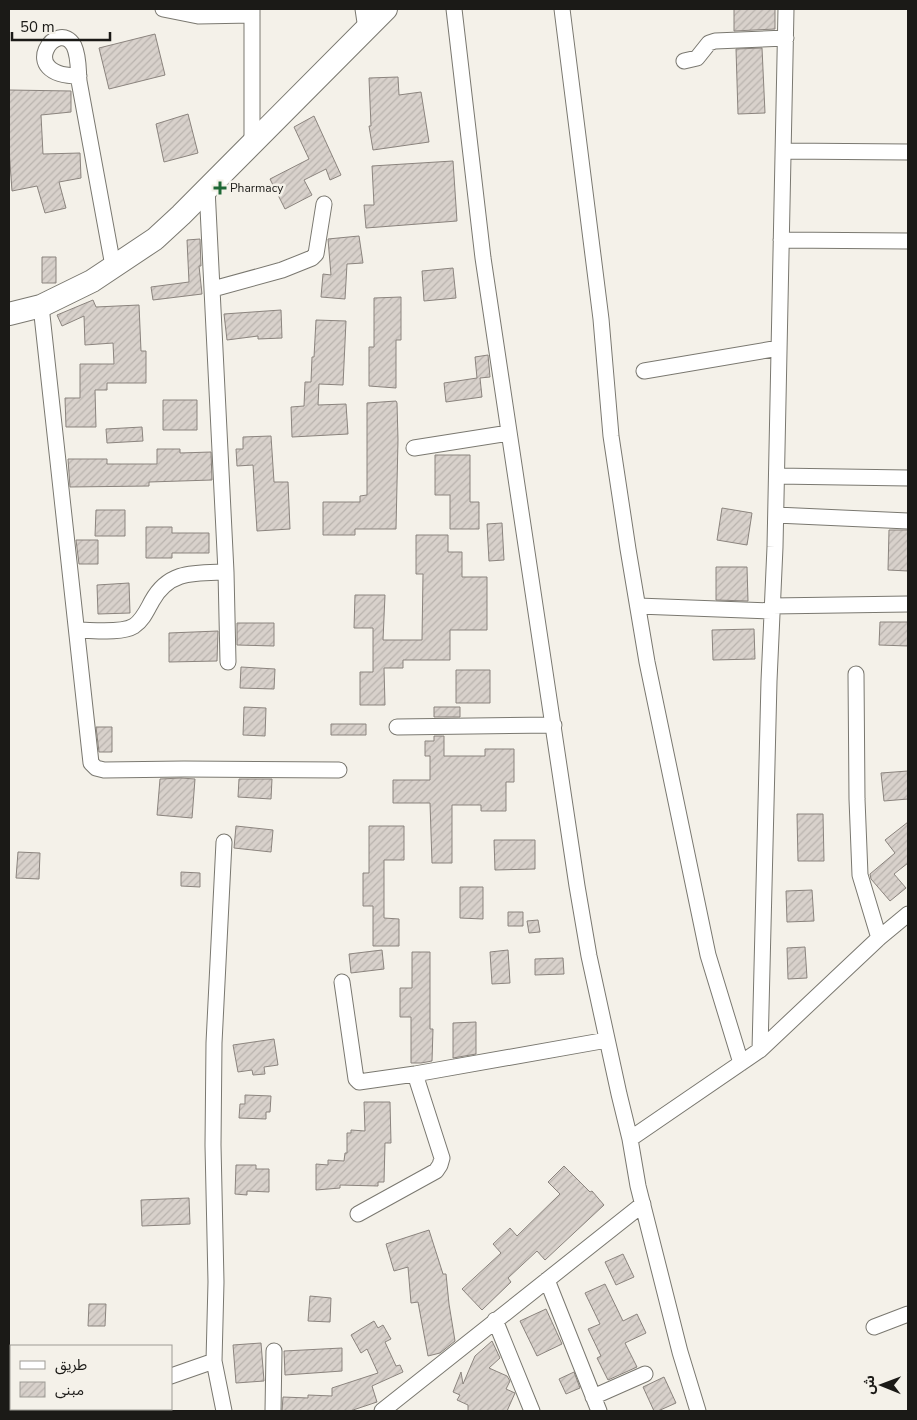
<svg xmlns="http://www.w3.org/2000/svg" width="917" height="1420" viewBox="0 0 917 1420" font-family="'Nunito Sans','Noto Sans Arabic',sans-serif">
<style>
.building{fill:url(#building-hatch);stroke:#8b847e}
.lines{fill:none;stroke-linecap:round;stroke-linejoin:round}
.street-casing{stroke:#7a7870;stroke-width:17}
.secondary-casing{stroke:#7a7870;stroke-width:24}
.street{stroke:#fff;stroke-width:15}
.secondary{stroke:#fff;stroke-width:22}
.poi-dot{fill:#1f6836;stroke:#f4f1e9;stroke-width:2}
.labels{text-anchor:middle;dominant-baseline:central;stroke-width:5;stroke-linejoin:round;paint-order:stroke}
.poi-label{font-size:12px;fill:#1b1a17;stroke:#f4f1e9;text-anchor:start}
</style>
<defs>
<pattern id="building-hatch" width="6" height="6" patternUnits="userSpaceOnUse" patternTransform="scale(1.25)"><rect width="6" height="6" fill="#d8d1cb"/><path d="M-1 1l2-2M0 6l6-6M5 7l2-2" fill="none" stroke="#b9b3ae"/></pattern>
</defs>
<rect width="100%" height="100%" fill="#f4f1e9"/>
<path class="building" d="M734,9H775V29L734,31Z
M155,34L165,75L109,89L99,48Z
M762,48L765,113L738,114L736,49Z
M398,77L399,95L421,92L429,142L373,150L369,126H371L369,78Z
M9,90L71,91V112L41,115L43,154L80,153L81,178L59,182L66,208L45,213L37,186L12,191L9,149Z
M188,114L198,153L164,162L156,124Z
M314,116L341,175L330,180L326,169L304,180L312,195L285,209L270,179L309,159L294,127Z
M453,161L457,221L366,228L364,205H374L372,166Z
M359,236L363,263L347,264L345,299L321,297L323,274L331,275L328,239Z
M200,239L201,266H199L202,294L153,300L151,287L189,282L187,240Z
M42,257H56V283H42Z
M453,268L456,298L424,301L422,271Z
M401,297V340H396V388L369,386V347H374V298Z
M93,300L96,307L139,305L141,351H146V383H107V390H95L96,427H66L65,398H80V364H114L113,343L85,345L84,316L62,326L57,315Z
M281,310L282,338L258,339V336L227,340L224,314Z
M316,320L346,321L343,385L319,384L318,405L346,404L348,434L292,437L291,407L304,406L305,382H311L312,357H314Z
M488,355L490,377L480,378L482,397L446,402L444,383L477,378L475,357Z
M163,400H197V430H163Z
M396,401L397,403L398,440L396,529H355V535H323V502H360V496L367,495V403Z
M142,427L143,441L107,443L106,429Z
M271,436L274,482H288L290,529L257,531L253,465L237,466L236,449H243V437Z
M157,449H180V453L211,452L212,480L149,482V486L70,487L68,459H107V464H157Z
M435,455H470V502H479V529H450V495H435Z
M722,508L752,513L747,545L717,540Z
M96,510H125V536H95Z
M502,523L504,560L489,561L487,524Z
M146,527H172V533H209V553H172V558H146Z
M889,530H908V571L888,570Z
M416,535H448V552H462V577H487V630H450V660H403V668H384L385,705H360V672H373V628H354L355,595H385L383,640H422L423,574H416Z
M76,540H98V564H79Z
M716,567H747L748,601L716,600Z
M129,583L130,613L98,614L97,585Z
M880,622H908V646L879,645Z
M237,623H274V646L237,645Z
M754,629L755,659L713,660L712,630Z
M218,631L217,661L169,662V633Z
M241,667L275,669L274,689L240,688Z
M456,670H490V703H456Z
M244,707L266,708L265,736L243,735Z
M434,707H460V717H434Z
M331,724H366V735H331Z
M96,727H112V752H99Z
M434,736H444V756H485V749H514V782H506V811H481V805H452V863H432L430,803H393V780H430V756H425V741H434Z
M908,771V799L884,801L881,773Z
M181,778L195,779L192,818L157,815L160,779Z
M239,779H272L271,799L238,797Z
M797,814H823L824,861H798Z
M908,822V863L894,874L906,888L890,901L871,879L870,874L895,853L885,840Z
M236,826L273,830L271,852L234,848Z
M369,826H404V860H384V918L399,919V946H373V906H363V873H369Z
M494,840H535V869L495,870Z
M18,852L40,853L39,879L16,878Z
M181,872L200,873V887L181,886Z
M460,887H483V919L460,918Z
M812,890L814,921L787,922L786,891Z
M508,912H523V926H508Z
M538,920L540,932L529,933L527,921Z
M805,947L807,978L788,979L787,948Z
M382,950L384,969L351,973L349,954Z
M508,950L510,983L492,984L490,952Z
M412,952H430V1029H433L432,1061L421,1063H411V1017H400V988H412Z
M563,958L564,974L535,975V959Z
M476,1022V1054L453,1058V1023Z
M274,1039L278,1065L264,1067L265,1074L253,1075L252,1070L238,1072L233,1045Z
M245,1095L271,1096L270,1112H266V1119L239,1118L240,1104H245Z
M364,1102H390L391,1143H385L384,1182H378V1186L340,1185V1188L316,1190V1164L328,1165V1160L344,1161L345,1153H347V1133H351V1130L365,1131Z
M236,1165H256V1169H269V1192L247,1191V1195L235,1194Z
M564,1166L590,1192L592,1191L604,1205L545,1260L537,1251L508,1278L511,1282L482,1310L462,1289L501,1253L493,1244L510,1228L517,1236L560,1194L548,1182Z
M189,1198L190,1224L142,1226L141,1200Z
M429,1230L443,1274H446L449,1304L455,1341L440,1353L428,1356L418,1302L411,1303L408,1267L394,1271L386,1244Z
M623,1254L634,1277L616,1285L605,1262Z
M605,1284L623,1321L637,1314L646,1333L625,1343L637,1367L608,1380L597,1358L601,1356L588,1329L600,1324L585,1293Z
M310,1296L331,1298L330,1322L308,1321Z
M89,1304H106L105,1326H88Z
M546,1309L562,1344L537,1356L520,1321Z
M374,1321L378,1328L383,1325L391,1339L385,1342L396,1366L400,1365L403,1372L372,1386L377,1402L350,1411H282L283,1397L308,1398V1395L332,1396V1388L378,1373L367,1349L361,1353L351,1335Z
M492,1341L500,1358L489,1368L507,1376L510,1381L506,1389L515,1393L507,1411H468V1405L457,1400L460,1395L453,1392L461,1372L463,1384L475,1356Z
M261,1343L264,1381L236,1383L233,1345Z
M342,1348V1371L285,1375L284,1351Z
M574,1372L580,1388L566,1394L559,1379Z
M664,1377L676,1403L658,1411H654L643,1387Z"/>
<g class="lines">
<defs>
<path id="street" d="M163,9L198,16L252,15
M252,9V143
M363,9L366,29
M454,9L483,258L577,886L589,956L619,1094L630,1139L638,1186L680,1352L698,1411
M562,9L601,319L611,436L628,549L647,662L708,955L741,1063
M684,61L697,58L709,43L715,41L786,38
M79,76C14,76 58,16 74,46C79,57 78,69 79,81L113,266
M783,151L908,152
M781,240L908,241
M213,289L282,270L312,258L316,254L324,204
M41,306L91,763L96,768L104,770L184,769L339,770
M644,371L779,348
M414,448L509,433
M777,476L908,478
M776,515L908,521
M226,572L228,662
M638,606L772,611
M772,606L908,604
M77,630C92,630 121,634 134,626C143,620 147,610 152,601C169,570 195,573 226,572L207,188
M856,674L857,799L860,875L879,938
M397,727L554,725
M224,842L214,1043L213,1145L216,1282L214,1361L224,1411
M342,982L356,1079L359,1082L415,1074L607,1040
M760,1050L769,681L775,547L786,9
M630,1139L760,1050L879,938L908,914
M358,1214L436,1171L440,1165L442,1158L415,1074
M547,1280L599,1411
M495,1320L532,1411
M874,1327L908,1314
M171,1376L214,1361
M593,1397L645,1374
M123,1411L126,1409
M273,1411L274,1351
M382,1411L643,1204"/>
<path id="secondary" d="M9,314L41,306L92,281L155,239L181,215L386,9"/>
</defs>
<use href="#street" class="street-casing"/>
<use href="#secondary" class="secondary-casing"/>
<use href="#street" class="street"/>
<use href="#secondary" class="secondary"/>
</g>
<path class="poi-dot" d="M217.5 180.5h5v5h5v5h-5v5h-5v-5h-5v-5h5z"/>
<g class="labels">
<g class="poi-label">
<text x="230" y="188">Pharmacy</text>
</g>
</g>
<rect width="917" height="1420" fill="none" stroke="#1b1a17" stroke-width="20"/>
<rect x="10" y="1345" width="162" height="65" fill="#f4f1e9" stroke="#9d9b95"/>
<rect x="20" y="1361" width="25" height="8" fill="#ffffff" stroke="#9d9b95"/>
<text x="55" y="1370" font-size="15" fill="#1b1a17">طريق</text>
<rect x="20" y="1382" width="25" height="15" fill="url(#building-hatch)" stroke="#9d9b95"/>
<text x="55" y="1395" font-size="15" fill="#1b1a17">مبنى</text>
<g transform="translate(882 1385) rotate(271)" stroke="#f4f1e9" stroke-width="4" paint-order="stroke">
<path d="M0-4L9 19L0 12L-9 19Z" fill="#1b1a17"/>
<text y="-8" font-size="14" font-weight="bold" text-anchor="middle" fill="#1b1a17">ش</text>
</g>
<path d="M12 32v8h98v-8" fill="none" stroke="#1b1a17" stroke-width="2.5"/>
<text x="20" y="32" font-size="15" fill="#1b1a17" stroke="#f4f1e9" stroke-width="4" paint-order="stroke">50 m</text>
</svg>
